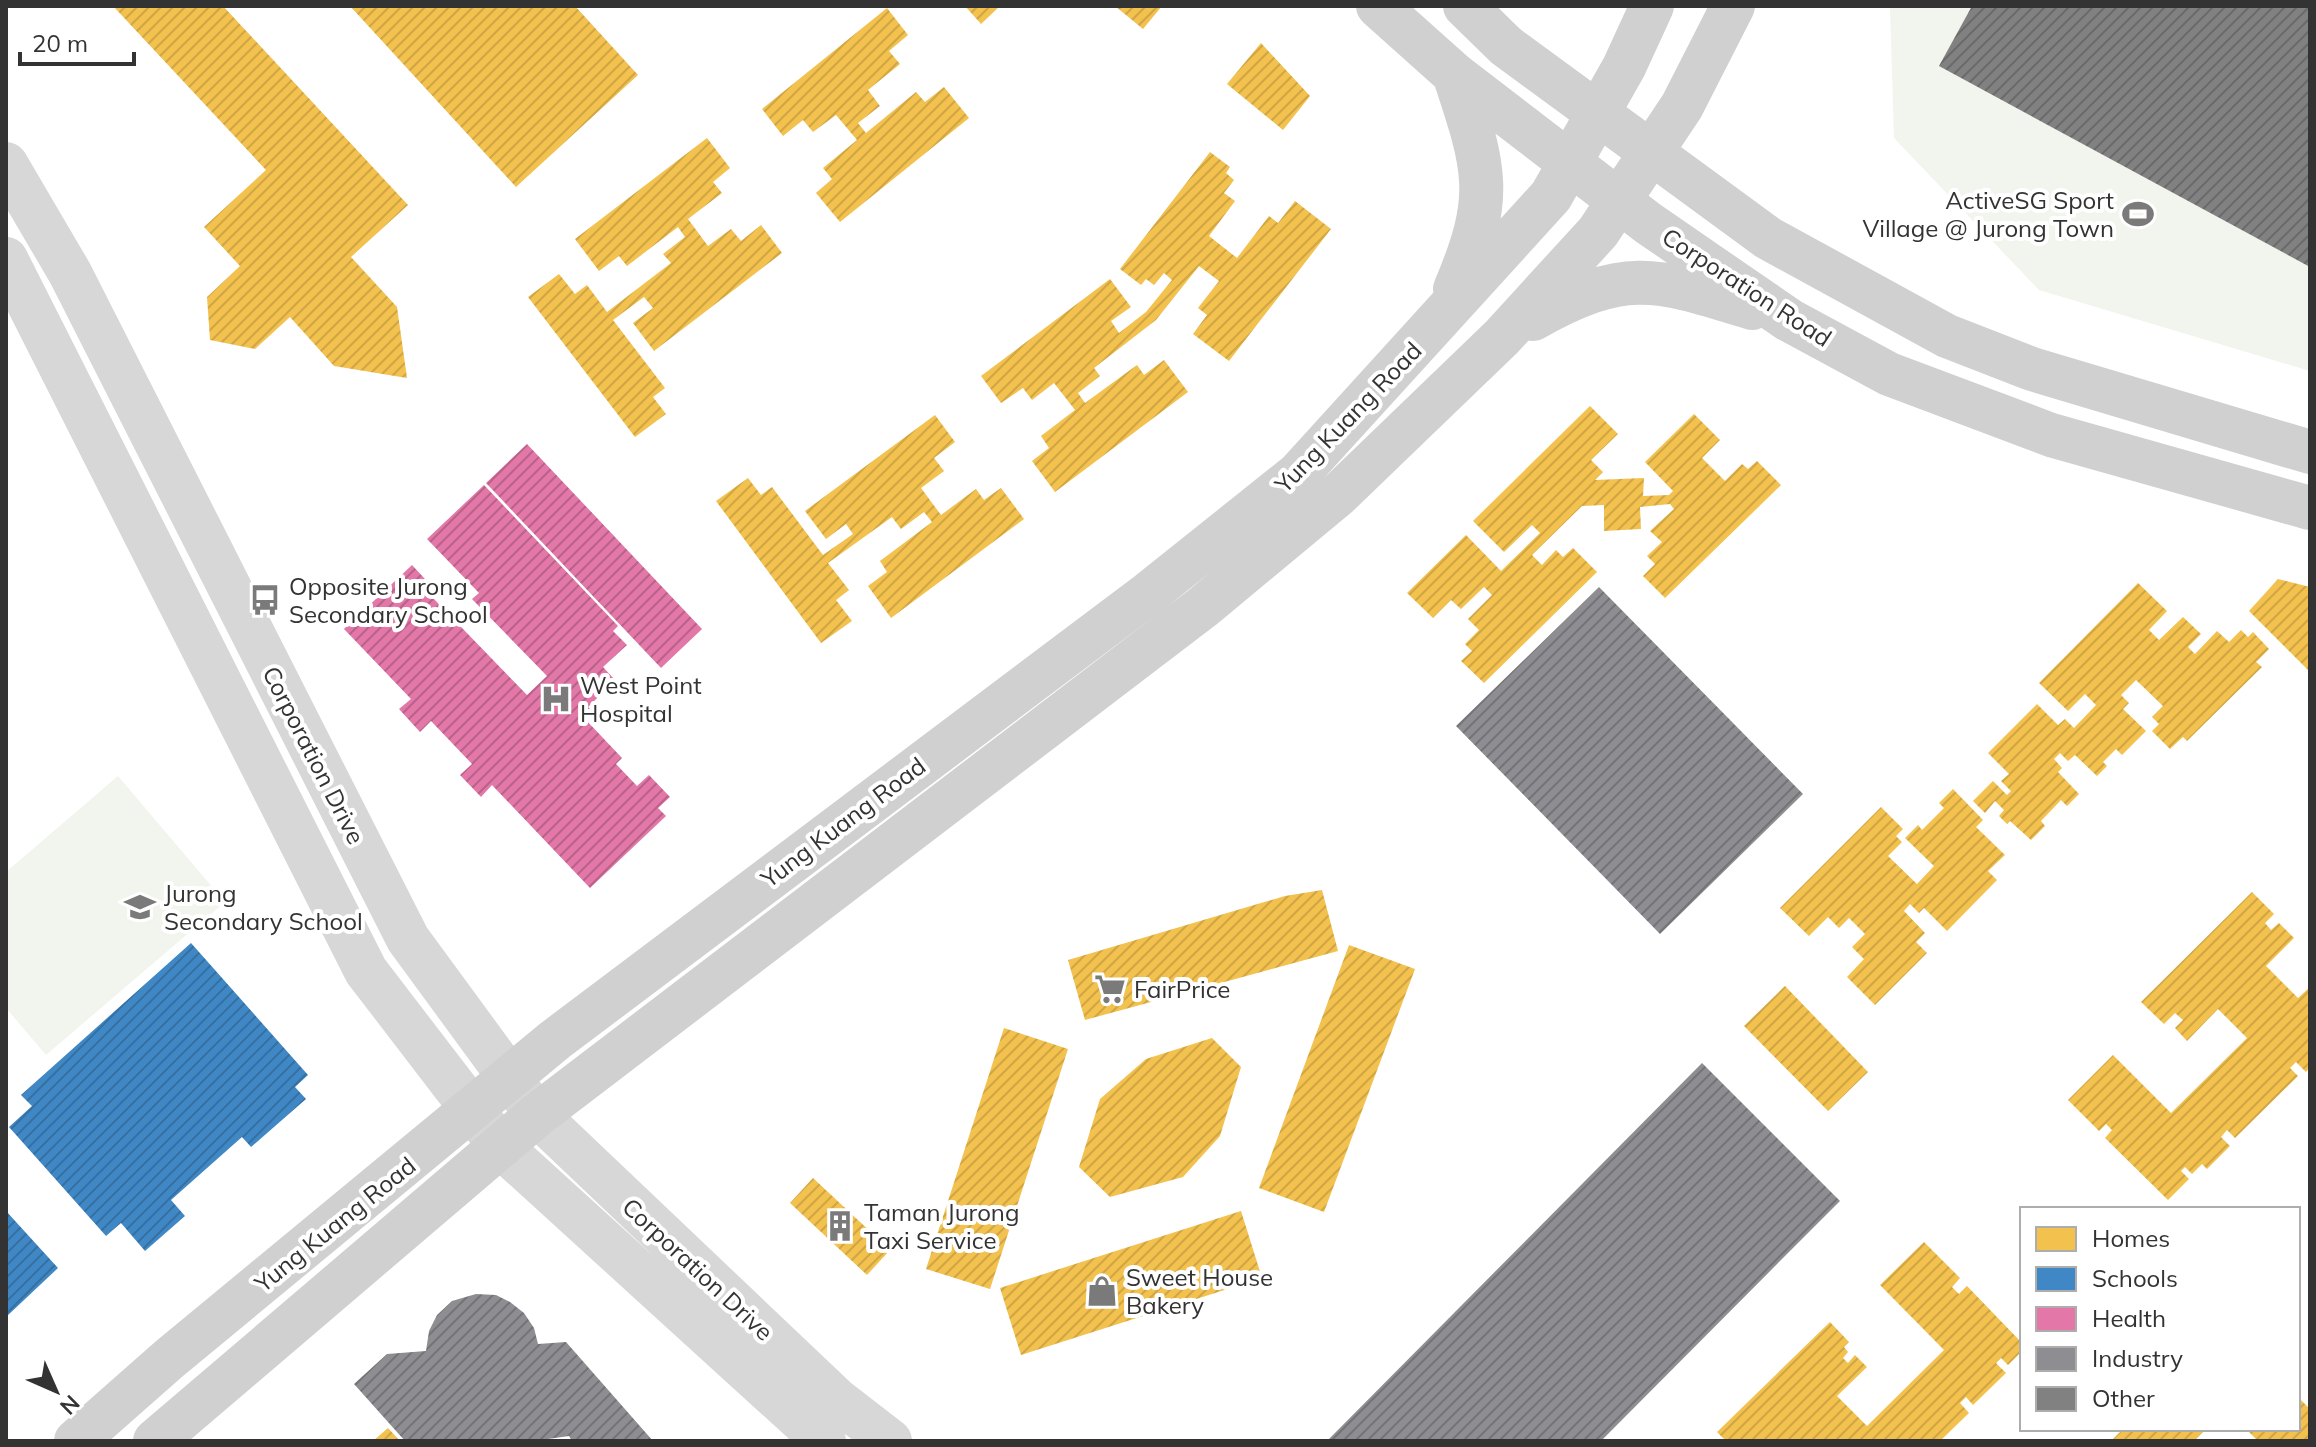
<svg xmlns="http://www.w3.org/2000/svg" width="2316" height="1447" viewBox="0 0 2316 1447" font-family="Mulish,sans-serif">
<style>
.pitch{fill:#f1f5ed}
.homes{fill:url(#homes-hatch)}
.schools{fill:url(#schools-hatch)}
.health{fill:url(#health-hatch)}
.industry{fill:url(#industry-hatch)}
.building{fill:url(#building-hatch)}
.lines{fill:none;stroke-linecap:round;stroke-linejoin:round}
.street{stroke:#d7d7d7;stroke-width:44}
.secondary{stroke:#d0d0d0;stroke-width:44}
.labels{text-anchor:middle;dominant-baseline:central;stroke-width:8;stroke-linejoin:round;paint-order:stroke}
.poi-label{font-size:24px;fill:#333;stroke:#fff;text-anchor:start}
.street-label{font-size:24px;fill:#333;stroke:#fff}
</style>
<defs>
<pattern id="homes-hatch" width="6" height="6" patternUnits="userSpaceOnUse" patternTransform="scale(2)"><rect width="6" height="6" fill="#f2c14e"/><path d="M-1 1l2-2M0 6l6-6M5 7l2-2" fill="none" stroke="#d0a645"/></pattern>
<pattern id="schools-hatch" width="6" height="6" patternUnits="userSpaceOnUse" patternTransform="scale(2)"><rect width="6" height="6" fill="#3f88c5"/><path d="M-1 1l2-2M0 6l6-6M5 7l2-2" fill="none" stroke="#3570a1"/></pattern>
<pattern id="health-hatch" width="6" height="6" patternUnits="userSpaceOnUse" patternTransform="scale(2)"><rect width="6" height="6" fill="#e377a8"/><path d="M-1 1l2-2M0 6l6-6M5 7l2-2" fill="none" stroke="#b96289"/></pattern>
<pattern id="industry-hatch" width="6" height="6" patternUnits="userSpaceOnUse" patternTransform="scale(2)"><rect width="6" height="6" fill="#8d8d92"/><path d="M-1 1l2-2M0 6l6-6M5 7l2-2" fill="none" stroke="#747478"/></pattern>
<pattern id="building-hatch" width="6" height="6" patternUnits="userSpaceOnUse" patternTransform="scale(2)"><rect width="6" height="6" fill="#818181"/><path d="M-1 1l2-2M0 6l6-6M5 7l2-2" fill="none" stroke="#6a6a6a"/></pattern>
</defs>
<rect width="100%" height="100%" fill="#fff"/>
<path class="pitch" d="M1890,6H2310V371L2039,290L1894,138Z
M118,776L225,902L46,1055L6,1008V872Z"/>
<path class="homes" d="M113,6H223L408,205L351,257L397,307L407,378L334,366L290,317L255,349L210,340L207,297L240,266L204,227L266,170Z
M350,6H575L638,75L516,187Z
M965,6H1000L981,24Z
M1115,6H1162L1143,29Z
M887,8L908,35L889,51L900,64L868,90L880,106L858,123L866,133L916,92L925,102L944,87L969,118L840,222L816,193L832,179L823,168L857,140L836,115L813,132L803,120L783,136L762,109Z
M1261,43L1310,96L1283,130L1227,84Z
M707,138L730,168L713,182L722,193L688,219L708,246L731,229L741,241L761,225L782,253L654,351L633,323L653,308L644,297L613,320L665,388L653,397L666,414L635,437L528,297L559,274L575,294L587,285L607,312L671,263L663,254L685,237L678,227L627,266L619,256L599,271L575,239Z
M1210,152L1230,167L1226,173L1234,180L1224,193L1235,201L1209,236L1237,258L1269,216L1278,223L1295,201L1331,229L1229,361L1193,334L1207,315L1198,308L1219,281L1199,266L1156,320L1094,368L1100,376L1078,393L1085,403L1137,365L1144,375L1164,360L1188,392L1055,492L1032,461L1049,448L1041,436L1075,410L1054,383L1032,400L1023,388L1001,403L981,376L1110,279L1131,307L1111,321L1119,333L1146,312L1172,280L1164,273L1154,285L1146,279L1141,285L1120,269Z
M1590,406L1618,434L1591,460L1603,472L1595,480L1644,478L1643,496L1669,495L1673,491L1645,462L1694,414L1720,440L1702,458L1725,481L1742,464L1748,469L1757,461L1781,485L1665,598L1643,576L1655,564L1647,556L1662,542L1650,531L1674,509L1670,504L1640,507L1641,529L1604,531V505L1582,506L1532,555L1542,565L1556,550L1563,557L1573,548L1597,572L1484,683L1461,661L1472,651L1465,644L1479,630L1468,619L1492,595L1484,587L1461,609L1451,600L1433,618L1407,593L1466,535L1501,571L1540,533L1532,525L1504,552L1473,521Z
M935,415L955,442L934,458L944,471L921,488L941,515L976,489L984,500L1001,488L1024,519L891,618L868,586L887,572L880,561L932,522L924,512L901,529L892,517L828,563L849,590L836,600L852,621L821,643L716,501L748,478L761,495L772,487L823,555L853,534L846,524L826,539L805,511Z
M2278,579L2310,587V672L2249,611Z
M2138,583L2167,611L2149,630L2159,640L2183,617L2201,634L2188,647L2195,654L2217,631L2229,642L2241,630L2248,637L2253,632L2269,649L2256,662L2262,667L2187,741L2183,737L2170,749L2152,731L2159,724L2152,717L2163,706L2136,680L2121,695L2129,703L2123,709L2146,731L2122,755L2116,749L2103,762L2107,766L2097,776L2075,755L2068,761L2060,753L2054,759L2062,768L2058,772L2079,794L2067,806L2061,800L2041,821L2045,826L2031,840L2010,821L2007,824L1999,816L2004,810L1995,801L1985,813L1973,801L1993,781L2007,795L2011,791L2001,781L2009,774L1988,753L2037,704L2058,725L2065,719L2074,728L2096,705L2085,694L2068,711L2039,683Z
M1953,789L1983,820L1976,827L2005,855L1988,871L1997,880L1947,931L1924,908L1919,913L1910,904L1904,911L1925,933L1916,942L1927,953L1875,1005L1847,977L1864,959L1852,947L1865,934L1849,918L1839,928L1828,917L1809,936L1780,908L1881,807L1903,829L1896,836L1902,842L1888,856L1917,884L1934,866L1905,838L1918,825L1922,830L1944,808L1939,803Z
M1322,890L1338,951L1085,1020L1068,960L1285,896Z
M2252,892L2274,914L2265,923L2271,930L2279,923L2294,938L2266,966L2298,998L2310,987V1067L2306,1072L2296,1062L2290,1068L2298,1076L2235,1138L2227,1130L2221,1137L2230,1146L2207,1169L2202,1164L2192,1174L2185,1167L2181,1171L2189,1179L2168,1200L2105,1138L2112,1130L2106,1124L2099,1131L2068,1100L2113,1055L2171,1113L2247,1038L2218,1009L2187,1041L2175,1028L2183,1020L2175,1013L2164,1024L2141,1002Z
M1349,945L1415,969L1324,1212L1259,1188Z
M1785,986L1868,1072L1828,1111L1744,1026Z
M1004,1028L1068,1049L990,1289L926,1269Z
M1212,1038L1241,1067L1220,1136L1183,1177L1110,1197L1079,1167L1100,1099L1146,1059Z
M813,1178L890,1250L867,1275L790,1203Z
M1241,1211L1262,1278L1021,1355L1000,1288Z
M1924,1242L1960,1278L1952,1287L1959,1294L1967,1286L2022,1343V1351L2008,1365L2001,1358L1996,1363L2006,1373L1973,1405L1966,1397L1960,1403L1969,1413L1940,1441H1726L1717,1432L1830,1322L1849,1342L1844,1347L1848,1352L1843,1358L1848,1363L1855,1355L1867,1367L1837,1396L1867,1426L1944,1350L1880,1285Z
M2298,1397L2310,1409V1441H2258L2246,1429H2298Z
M388,1428L400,1441H373Z
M2123,1429H2206L2194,1441H2111Z"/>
<path class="schools" d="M191,943L308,1075L295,1087L306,1099L251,1147L242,1137L171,1200L185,1216L145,1251L121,1223L106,1236L9,1127L32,1106L21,1095Z
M6,1211L58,1268L6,1317Z"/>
<path class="health" d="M527,444L702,629L661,668L486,483Z
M484,485L618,626L613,631L627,645L603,667L615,680L588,707L594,713L586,720L622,758L616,764L637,786L649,775L670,797L658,808L666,816L590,888L492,785L481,797L460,775L472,764L431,721L420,732L399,709L411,699L344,629L412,565L437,592L432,597L527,695L547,676L472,599L479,593L427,539Z"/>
<path class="industry" d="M1599,587L1803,794L1660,934L1456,726Z
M1702,1063L1840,1201L1800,1241L1601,1441H1327Z
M476,1294L496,1295L510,1302L524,1313L534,1328L538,1344L566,1342L653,1441H572L569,1436L534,1441H405L354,1384L387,1354L426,1351L429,1331L437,1315L452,1301Z"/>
<path class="building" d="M1972,6H2310V267L1939,66Z"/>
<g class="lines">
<path class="street" d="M6,164L70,273L408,939L537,1115L837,1400L890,1441
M6,259L366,971L501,1147L824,1441"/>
<path class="secondary" d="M1378,6L1454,74L1648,223L1789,320L1889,374L2051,435L2310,508
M1465,6L1506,46L1768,238L1947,336L2032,369L2310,452
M1454,74C1485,168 1495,195 1455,289
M1533,319C1626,267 1655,278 1752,308
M76,1441L169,1359L555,1040L1149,593L1298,474L1551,196L1624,67L1652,6
M155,1441L537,1115L1203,607L1339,494L1502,337L1598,232L1682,106L1733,6"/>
</g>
<defs>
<symbol id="stadium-bare" viewBox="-9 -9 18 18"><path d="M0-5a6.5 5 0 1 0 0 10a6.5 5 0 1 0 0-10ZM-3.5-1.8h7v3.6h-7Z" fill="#7a7a7a" stroke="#fff" stroke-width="2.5" paint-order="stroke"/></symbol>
<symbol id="bus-bare" viewBox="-9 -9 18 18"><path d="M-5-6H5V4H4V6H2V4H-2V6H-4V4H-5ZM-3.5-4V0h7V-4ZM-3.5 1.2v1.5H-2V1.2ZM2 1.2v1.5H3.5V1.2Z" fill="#7a7a7a" stroke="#fff" stroke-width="2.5" paint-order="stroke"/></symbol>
<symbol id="hospital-bare" viewBox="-9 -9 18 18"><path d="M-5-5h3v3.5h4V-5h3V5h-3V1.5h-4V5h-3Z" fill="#7a7a7a" stroke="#fff" stroke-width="2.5" paint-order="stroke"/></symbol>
<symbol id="school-bare" viewBox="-9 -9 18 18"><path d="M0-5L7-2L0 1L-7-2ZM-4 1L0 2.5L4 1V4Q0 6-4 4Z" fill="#7a7a7a" stroke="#fff" stroke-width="2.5" paint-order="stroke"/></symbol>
<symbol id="supermarket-bare" viewBox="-9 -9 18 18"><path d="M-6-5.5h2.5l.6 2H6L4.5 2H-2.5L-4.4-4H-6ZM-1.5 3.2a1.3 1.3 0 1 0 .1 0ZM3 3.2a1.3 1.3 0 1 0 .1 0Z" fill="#7a7a7a" stroke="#fff" stroke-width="2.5" paint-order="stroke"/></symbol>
<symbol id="building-bare" viewBox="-9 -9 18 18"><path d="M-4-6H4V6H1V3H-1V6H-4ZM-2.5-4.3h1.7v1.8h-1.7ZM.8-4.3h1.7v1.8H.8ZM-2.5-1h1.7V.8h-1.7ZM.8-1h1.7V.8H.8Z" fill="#7a7a7a" stroke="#fff" stroke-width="2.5" paint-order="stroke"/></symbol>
<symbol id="shop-bare" viewBox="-9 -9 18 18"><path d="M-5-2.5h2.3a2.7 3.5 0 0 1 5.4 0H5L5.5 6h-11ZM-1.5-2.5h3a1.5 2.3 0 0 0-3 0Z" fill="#7a7a7a" stroke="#fff" stroke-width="2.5" paint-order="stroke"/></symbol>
</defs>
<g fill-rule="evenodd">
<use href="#stadium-bare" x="2116" y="192" width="44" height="44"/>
<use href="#bus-bare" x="243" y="578" width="44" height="44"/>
<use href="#hospital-bare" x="534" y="677" width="44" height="44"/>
<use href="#school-bare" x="118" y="885" width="44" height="44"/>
<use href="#supermarket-bare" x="1088" y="967" width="44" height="44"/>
<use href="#building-bare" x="818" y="1204" width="44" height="44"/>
<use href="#shop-bare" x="1080" y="1269" width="44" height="44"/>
</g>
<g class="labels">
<g class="poi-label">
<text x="2114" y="200" text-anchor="end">ActiveSG Sport<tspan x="2114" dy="28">Village @ Jurong Town</tspan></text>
<text x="289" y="586">Opposite Jurong<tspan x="289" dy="28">Secondary School</tspan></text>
<text x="580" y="685">West Point<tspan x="580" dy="28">Hospital</tspan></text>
<text x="164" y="893">Jurong<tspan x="164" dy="28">Secondary School</tspan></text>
<text x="1134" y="989">FairPrice</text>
<text x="864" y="1212">Taman Jurong<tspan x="864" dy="28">Taxi Service</tspan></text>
<text x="1126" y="1277">Sweet House<tspan x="1126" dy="28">Bakery</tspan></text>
</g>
<g class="street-label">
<text transform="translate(1747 287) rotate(33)">Corporation Road</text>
<text transform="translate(1348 417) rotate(-46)">Yung Kuang Road</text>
<text transform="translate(314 755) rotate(63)">Corporation Drive</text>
<text transform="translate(843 822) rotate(-37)">Yung Kuang Road</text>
<text transform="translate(335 1224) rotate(-39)">Yung Kuang Road</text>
<text transform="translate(698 1269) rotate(43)">Corporation Drive</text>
</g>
</g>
<rect width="2316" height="1447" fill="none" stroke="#333333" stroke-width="16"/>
<rect x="2020" y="1207" width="280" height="224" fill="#ffffff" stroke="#adadad" stroke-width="2"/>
<rect x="2036" y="1227" width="40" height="24" fill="#f2c14e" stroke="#adadad" stroke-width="2"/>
<text x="2092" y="1247" font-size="24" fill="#333333">Homes</text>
<rect x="2036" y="1267" width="40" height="24" fill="#3f88c5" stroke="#adadad" stroke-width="2"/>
<text x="2092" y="1287" font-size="24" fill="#333333">Schools</text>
<rect x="2036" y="1307" width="40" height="24" fill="#e377a8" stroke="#adadad" stroke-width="2"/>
<text x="2092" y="1327" font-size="24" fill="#333333">Health</text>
<rect x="2036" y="1347" width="40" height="24" fill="#8d8d92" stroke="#adadad" stroke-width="2"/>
<text x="2092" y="1367" font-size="24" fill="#333333">Industry</text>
<rect x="2036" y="1387" width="40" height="24" fill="#818181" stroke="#adadad" stroke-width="2"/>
<text x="2092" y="1407" font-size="24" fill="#333333">Other</text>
<g transform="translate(56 1391) rotate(135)" stroke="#ffffff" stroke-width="6" paint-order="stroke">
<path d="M0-6L14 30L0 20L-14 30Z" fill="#333333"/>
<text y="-12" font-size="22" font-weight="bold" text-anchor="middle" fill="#333333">N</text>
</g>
<path d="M20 52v12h114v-12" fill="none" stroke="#333333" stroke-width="4"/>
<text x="32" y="52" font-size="24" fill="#333333" stroke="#ffffff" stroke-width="6" paint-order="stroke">20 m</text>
</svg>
